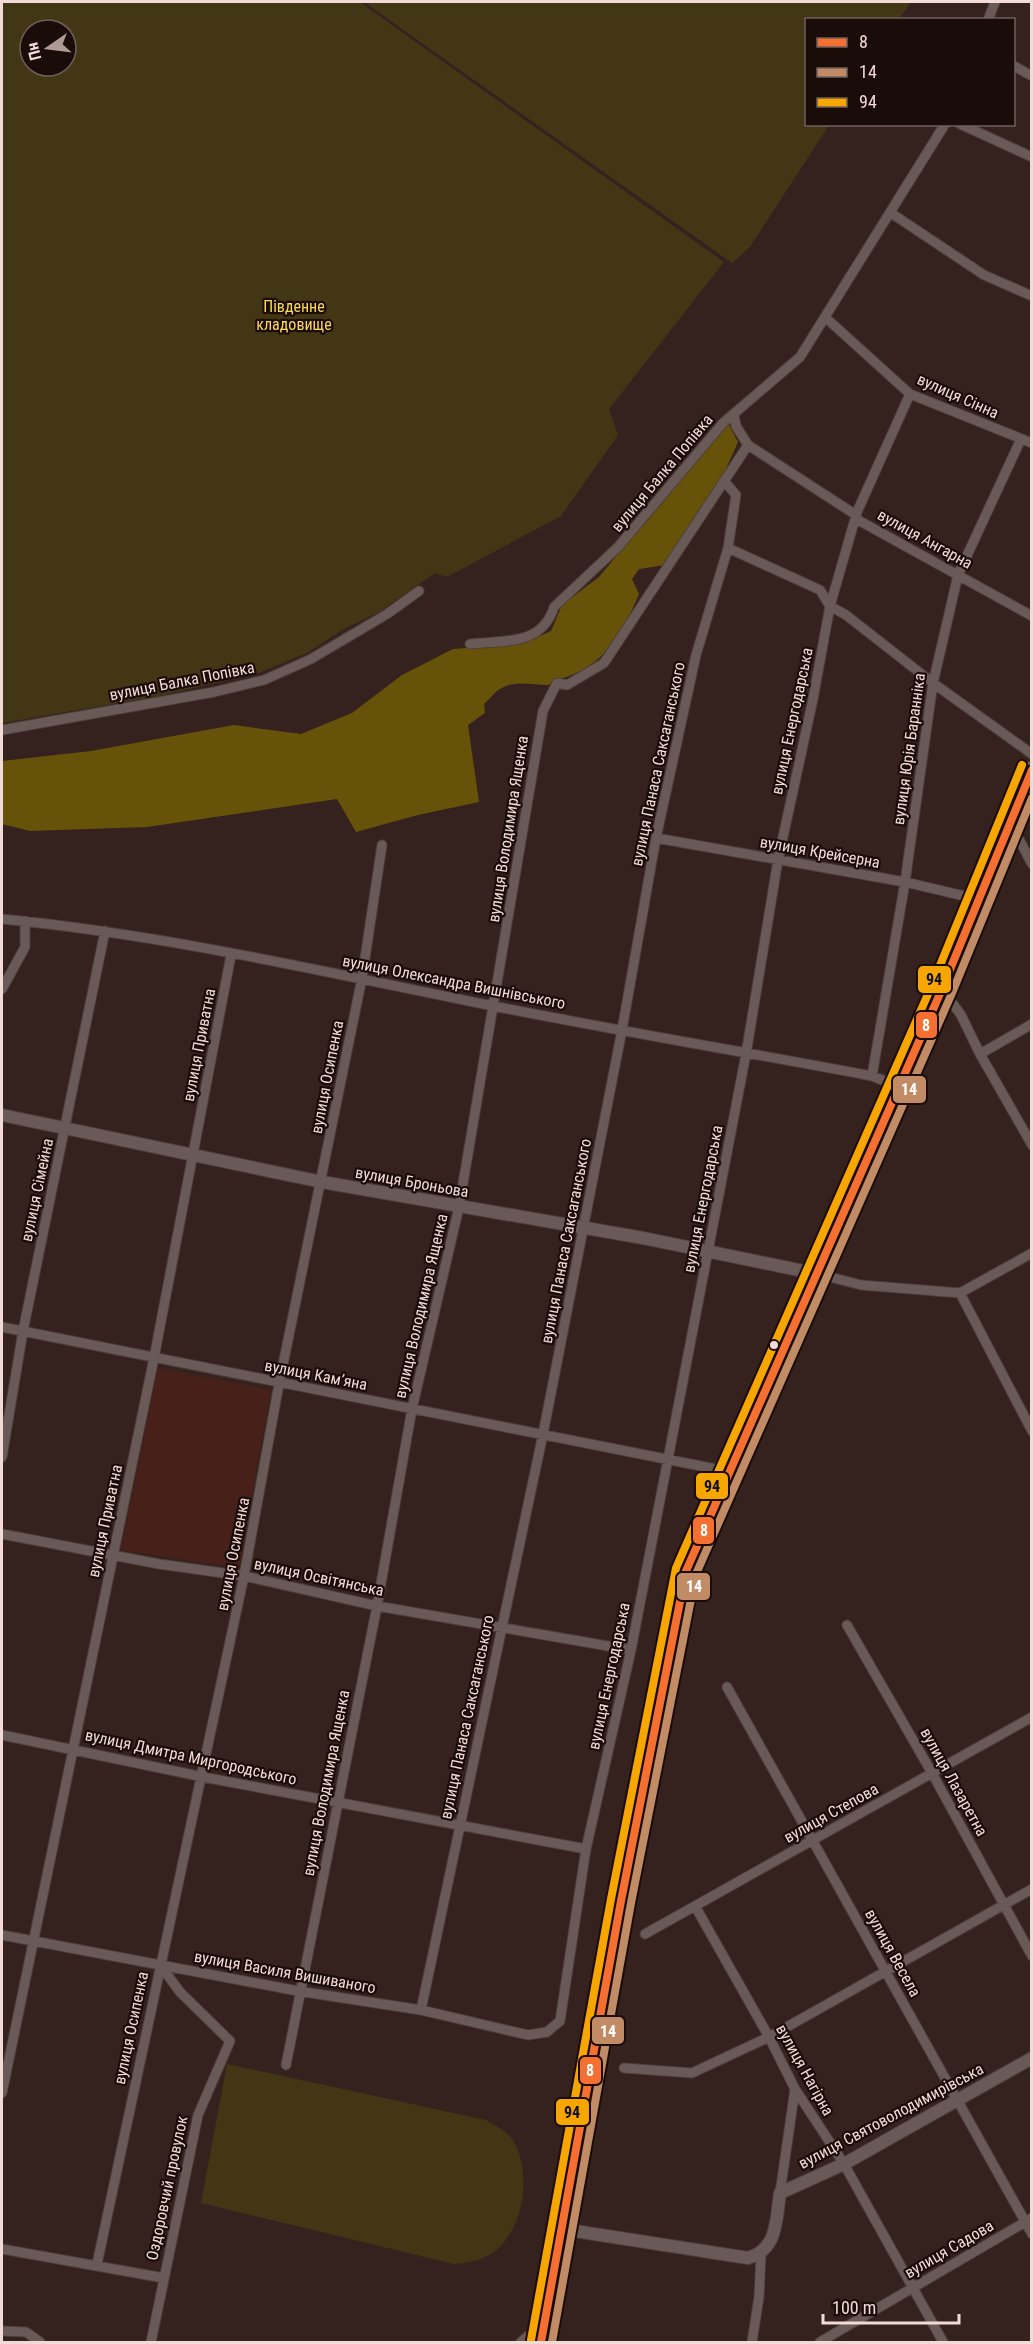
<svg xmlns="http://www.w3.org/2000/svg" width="1033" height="2344" viewBox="0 0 1033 2344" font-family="'Roboto Condensed',sans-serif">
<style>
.built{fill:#462019}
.green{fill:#423614;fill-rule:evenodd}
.forest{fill:#665208}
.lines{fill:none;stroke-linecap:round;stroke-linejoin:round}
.minor-casing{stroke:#4e3e3c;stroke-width:11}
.tertiary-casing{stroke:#4e3e3c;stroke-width:14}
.primary-casing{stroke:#4e3e3c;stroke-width:17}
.minor{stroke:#6a5a57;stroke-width:9}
.tertiary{stroke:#6a5a57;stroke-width:12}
.primary{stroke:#6c5a5a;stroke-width:15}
.bus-1-casing{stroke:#1a0c09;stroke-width:12}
.bus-2-casing{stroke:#1a0c09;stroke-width:12}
.bus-3-casing{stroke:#1a0c09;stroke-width:12}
.bus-1{stroke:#f46f30;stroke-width:8}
.bus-2{stroke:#c18c65;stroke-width:8}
.bus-3{stroke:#f7a600;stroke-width:8}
.bus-dot{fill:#f2dbd6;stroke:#1a0c09;stroke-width:2}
.labels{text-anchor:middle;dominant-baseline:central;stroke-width:4.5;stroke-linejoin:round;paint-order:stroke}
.park-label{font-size:16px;fill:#fed857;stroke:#1a0c09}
.street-label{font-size:16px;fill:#f2dbd6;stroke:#1a0c09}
.line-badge{stroke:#1a0c09;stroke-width:2}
.badge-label{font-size:16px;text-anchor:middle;font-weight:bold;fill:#fff}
.pale-badge-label{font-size:16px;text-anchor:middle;font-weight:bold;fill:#111}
</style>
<rect width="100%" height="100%" fill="#35221f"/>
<path class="built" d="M158,1368L271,1390L239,1568L121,1550Z"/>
<path class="green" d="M2,2H360L724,262L609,409L618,435L561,516L447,577L435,573L379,612L342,630L307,653L259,673L159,696L2,723ZM30,30H66V66H30Z
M364,2H911L899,19L806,20V124L829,125L750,247L732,263Z
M227,2064L486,2120C494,2125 507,2131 512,2139C535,2173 523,2244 481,2259C473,2262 463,2263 454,2264L201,2203Z"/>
<path class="forest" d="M729,425L738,442L720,482L665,565L639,569L632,579L639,594C622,634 604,667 560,679C555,680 552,684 548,685C534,685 515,680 502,688C495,691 490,699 484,704L485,713L468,725L479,802L418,815L356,832L337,799L147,827L30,831L2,824V761L91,751L234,725L301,734L352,713L402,675L453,649L494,646L533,639L551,631L562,605L599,577L717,434Z"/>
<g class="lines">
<defs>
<path id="minor" d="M988,20L995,2
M1014,66L1032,76
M960,124L1032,157
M891,213L984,275L1032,296
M826,318L910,394L1032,443
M748,445L856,515L858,520L1032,616
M728,548L820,590L830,606L846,615L933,683L1032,754
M470,644C504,640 542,646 554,607L618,547L723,423L800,357L945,124
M2,730L214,692L264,680L311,659L387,614L419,591
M1010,822L1032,864
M656,838L905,882L977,899
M2,919C167,935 330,973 493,1006C619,1031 745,1052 872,1076L898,1086
M2,989L25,947V921
M942,989L961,1015L980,1054L1032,1145
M980,1054L1032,1024
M872,1076L905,882L933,683L958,575L1021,439
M818,1274L861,1285L960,1293L1032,1431
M960,1293L1032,1253
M2,1327L731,1472
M2,1457L23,1331L105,931
M2,1534L159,1564L244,1576L377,1606L631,1650
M847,1625L932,1773L1032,1956
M727,1687L1032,2234
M2,1735L203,1777L586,1849
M695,1906L769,2037L795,2089L844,2164L943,2342
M645,1934L1032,1717
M2,1935L298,1991L421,2010L528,2035L547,2032L560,2021L586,1849L631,1650L668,1459L746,1054L778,860L813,699L830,606L857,512L910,394
M421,2010L543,1434L622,1030L656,838L696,655L728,548L736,495L725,482
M286,2065L377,1606L412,1409L459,1207L543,711L557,683L567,685L604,663L748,445L736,426L734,415
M624,2068L692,2073L769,2037L1032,1889
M2,2093L154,1358L231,955
M780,2193L795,2089
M2,2249L164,2278
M97,2264L244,1576L279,1384L362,978L382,845
M2,2331L26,2332L40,2342
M151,2342L198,2115L230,2041L180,1992L160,1965
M521,2342L528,2336L543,2334
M752,2342L759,2297L761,2255
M820,2342L1032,2218"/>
<path id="tertiary" d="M2,1115L322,1182L643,1238L818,1274
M562,2229L748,2258C778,2250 776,2219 780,2193L844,2164L1032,2058"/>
<path id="primary" d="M541,2342L621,1901L686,1571L942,989L1032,769"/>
</defs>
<use href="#minor" class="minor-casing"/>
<use href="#tertiary" class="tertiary-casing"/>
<use href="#primary" class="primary-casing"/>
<use href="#minor" class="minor"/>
<use href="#tertiary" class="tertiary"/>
<use href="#primary" class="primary"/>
<defs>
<path id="bus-1" d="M541,2342L621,1901L686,1571L942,989L1032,770"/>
<path id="bus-2" d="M552,2342L631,1903L696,1574L952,993L1032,798"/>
<path id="bus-3" d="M531,2340L611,1899L676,1568L932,985L1022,765"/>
</defs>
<use href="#bus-1" class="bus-1-casing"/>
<use href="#bus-2" class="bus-2-casing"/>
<use href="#bus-3" class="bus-3-casing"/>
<use href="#bus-1" class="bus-1"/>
<use href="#bus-2" class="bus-2"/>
<use href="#bus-3" class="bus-3"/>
</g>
<circle class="bus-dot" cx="774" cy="1345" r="5"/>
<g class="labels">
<g class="park-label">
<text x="294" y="306">Південне<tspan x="294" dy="18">кладовище</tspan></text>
</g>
<g class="street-label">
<text transform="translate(958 396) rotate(24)">вулиця Сінна</text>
<text transform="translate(662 473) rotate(-50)">вулиця Балка Попівка</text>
<text transform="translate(925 539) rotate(29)">вулиця Ангарна</text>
<text transform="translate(182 681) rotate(-11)">вулиця Балка Попівка</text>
<text transform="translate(792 721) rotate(-78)">вулиця Енергодарська</text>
<text transform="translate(909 749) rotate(-82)">вулиця Юрія Баранніка</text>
<text transform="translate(658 764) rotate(-78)">вулиця Панаса Саксаганського</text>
<text transform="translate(508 829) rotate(-81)">вулиця Володимира Ященка</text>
<text transform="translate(820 852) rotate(10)">вулиця Крейсерна</text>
<text transform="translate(454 982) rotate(11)">вулиця Олександра Вишнівського</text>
<text transform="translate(199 1045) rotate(-79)">вулиця Приватна</text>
<text transform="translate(327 1077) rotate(-79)">вулиця Осипенка</text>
<text transform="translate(412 1182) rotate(10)">вулиця Броньова</text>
<text transform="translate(37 1190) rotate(-78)">вулиця Сімейна</text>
<text transform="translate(703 1199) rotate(-79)">вулиця Енергодарська</text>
<text transform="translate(566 1241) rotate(-79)">вулиця Панаса Саксаганського</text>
<text transform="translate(421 1306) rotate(-77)">вулиця Володимира Ященка</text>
<text transform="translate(316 1375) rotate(11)">вулиця Кам’яна</text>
<text transform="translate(105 1521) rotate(-78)">вулиця Приватна</text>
<text transform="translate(233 1554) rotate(-79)">вулиця Осипенка</text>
<text transform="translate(319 1577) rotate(12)">вулиця Освітянська</text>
<text transform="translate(609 1676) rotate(-78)">вулиця Енергодарська</text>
<text transform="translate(467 1717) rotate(-78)">вулиця Панаса Саксаганського</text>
<text transform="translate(191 1757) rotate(12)">вулиця Дмитра Миргородського</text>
<text transform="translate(954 1782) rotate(61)">вулиця Лазаретна</text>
<text transform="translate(326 1783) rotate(-79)">вулиця Володимира Ященка</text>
<text transform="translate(831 1813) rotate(-29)">вулиця Степова</text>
<text transform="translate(893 1953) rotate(61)">вулиця Весела</text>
<text transform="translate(285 1972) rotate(10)">вулиця Василя Вишиваного</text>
<text transform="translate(131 2028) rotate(-78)">вулиця Осипенка</text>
<text transform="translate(805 2070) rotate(61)">вулиця Нагірна</text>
<text transform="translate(891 2116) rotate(-28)">вулиця Святоволодимирівська</text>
<text transform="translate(167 2188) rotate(-78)">Оздоровчий провулок</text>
<text transform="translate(949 2249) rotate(-30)">вулиця Садова</text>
</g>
</g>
<g class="line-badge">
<rect x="917" y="965" width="35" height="29" rx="6" fill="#f7a600"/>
<rect x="915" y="1011" width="23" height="28" rx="6" fill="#f46f30"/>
<rect x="892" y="1075" width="35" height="29" rx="6" fill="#c18c65"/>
<rect x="695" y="1472" width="34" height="28" rx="6" fill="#f7a600"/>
<rect x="692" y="1516" width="23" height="29" rx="6" fill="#f46f30"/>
<rect x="676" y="1572" width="35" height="29" rx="6" fill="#c18c65"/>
<rect x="591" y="2016" width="34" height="29" rx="6" fill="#c18c65"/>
<rect x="579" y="2056" width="23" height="29" rx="6" fill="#f46f30"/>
<rect x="555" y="2098" width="35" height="28" rx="6" fill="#f7a600"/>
</g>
<g class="badge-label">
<text x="926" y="1031">8</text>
<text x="909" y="1095">14</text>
<text x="704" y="1536">8</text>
<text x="694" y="1592">14</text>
<text x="608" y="2037">14</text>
<text x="590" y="2076">8</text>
</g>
<g class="pale-badge-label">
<text x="934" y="985">94</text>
<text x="712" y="1492">94</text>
<text x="572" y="2118">94</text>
</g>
<rect width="1033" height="2344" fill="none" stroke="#f2dbd6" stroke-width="6"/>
<rect x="805" y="18" width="210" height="108" fill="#1a0c09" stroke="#705f5b" stroke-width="1.5"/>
<rect x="817" y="38" width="30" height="9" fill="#f46f30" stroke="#705f5b" stroke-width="1.5"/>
<text x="859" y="48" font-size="18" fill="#f2dbd6">8</text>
<rect x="817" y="68" width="30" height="9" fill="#c18c65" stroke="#705f5b" stroke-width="1.5"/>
<text x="859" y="78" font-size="18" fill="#f2dbd6">14</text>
<rect x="817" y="98" width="30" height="9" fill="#f7a600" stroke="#705f5b" stroke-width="1.5"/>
<text x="859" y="108" font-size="18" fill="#f2dbd6">94</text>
<g transform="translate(48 48) rotate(256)"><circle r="28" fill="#1a0c09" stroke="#705f5b" stroke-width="1.5"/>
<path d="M0-4.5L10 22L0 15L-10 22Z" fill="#b09a96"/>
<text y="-9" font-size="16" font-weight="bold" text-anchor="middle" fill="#f2dbd6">Пн</text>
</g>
<path d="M823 2314v9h136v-9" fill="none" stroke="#f2dbd6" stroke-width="3"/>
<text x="832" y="2314" font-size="18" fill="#f2dbd6" stroke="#1a0c09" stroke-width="4.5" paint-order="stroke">100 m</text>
</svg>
